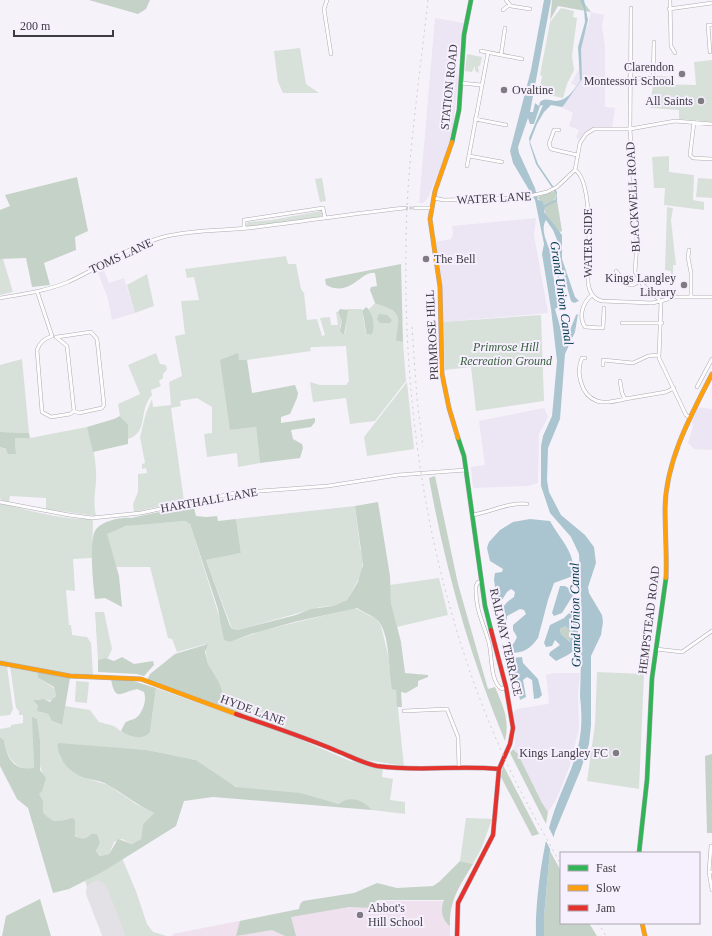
<svg xmlns="http://www.w3.org/2000/svg" width="712" height="936" viewBox="0 0 712 936" font-family="Georgia,serif">
<style>
.built{fill:#ece5f4}
.education{fill:#efe2ee}
.green{fill:#d8e0da}
.forest{fill:#c5d2c7}
.water{fill:#abc5d0;fill-rule:evenodd}
.pier{fill:#f6f2fa}
.lines{fill:none;stroke-linecap:round;stroke-linejoin:round}
.runway{stroke:#e3e0e6;stroke-width:22}
.street-tunnel{stroke:#d1ced5;stroke-width:3;stroke-dasharray:3 1.5;stroke-linecap:butt}
.street-casing{stroke:#adaab1;stroke-width:4}
.fast-casing{stroke:#adaab1;stroke-width:5}
.slow-casing{stroke:#adaab1;stroke-width:5}
.jam-casing{stroke:#adaab1;stroke-width:5}
.street{stroke:#fefdfe;stroke-width:3}
.fast{stroke:#30b455;stroke-width:4}
.slow{stroke:#ff9f0a;stroke-width:4}
.jam{stroke:#e5322d;stroke-width:4}
.rail{stroke:#d0ced1;stroke-width:1;stroke-dasharray:2 4;stroke-linecap:butt}
.poi-dot{fill:#7e7c82;stroke:#f6effe;stroke-width:1.5}
.labels{text-anchor:middle;dominant-baseline:central;stroke-width:4;stroke-linejoin:round;paint-order:stroke}
.poi-label{font-size:12px;fill:#3e3c41;stroke:#f6effe;text-anchor:end}
.street-label{font-size:12px;fill:#3e3c41;stroke:#f6effe}
.park-label{font-size:12px;font-style:italic;fill:#365e39;stroke:#f6effe}
.water-label{font-size:13px;font-style:italic;fill:#023e4c;stroke:#f6effe}
</style>
<rect width="100%" height="100%" fill="#f6f2fa"/>
<path class="built" d="M591,12L604,15L602,26L605,47V107L615,108L614,116L612,127H595L585,132L579,140L576,137L579,130L569,126L573,113L561,107L576,86L571,83L579,69L580,44L588,25Z
M435,18L464,23L457,63L458,83L453,127L444,159L428,198L423,203H419Z
M536,218L534,235L548,313L443,322L435,242L451,239L453,235L452,226Z
M105,266L104,270L109,283L124,278L135,313L112,320L108,299L97,270Z
M696,407L712,409V450L694,449L688,443L693,426L691,418Z
M544,408L548,417L539,434L538,483L528,486L473,488L471,467L485,465L479,421Z
M555,673H580L578,693L579,728L570,766L556,800L548,812L542,803L518,754L513,749L515,743L514,712L516,709L548,704L549,702L546,675Z"/>
<path class="education" d="M453,900L450,905V936H173L172,934L290,911L367,901H444Z"/>
<path class="green" d="M561,8L574,11L573,17L577,18L572,56L574,70L567,84L563,98L539,93L542,76L540,75L550,22Z
M300,48L306,84L319,93H283L278,82L274,51Z
M467,54L482,57L480,66H478L479,73L475,71V66L472,72L465,71Z
M712,60V122L679,119V110L650,108L653,84L696,85L694,62Z
M669,156V172L694,175L693,200L704,202V210L664,205L665,188H654L652,157Z
M322,178L326,201L320,202L315,179Z
M698,178L712,179V198L696,197Z
M667,207L673,208L671,220L676,265H673V280L671,279V271L665,270Z
M321,211L323,215L319,217L249,227L245,226L248,222L272,220Z
M286,256L288,264H296L301,289L304,293L307,320L317,319L322,336L325,335L320,318L330,317L331,325H338L336,312H338L342,321L340,327L345,334L347,309H362L365,330L369,335H371L372,317L369,309L375,303C380,306 385,306 390,309C403,316 398,330 396,341L403,342L406,381L375,421L350,424L346,398L313,402L310,382L320,385H346L349,381L346,346L313,347L310,348L311,351L239,361L237,353L230,430L256,427L260,463L238,467L237,453L207,457L204,434L212,433V407L197,398L180,401L181,406L171,408L184,501L134,512L133,504L138,492V474L147,473L146,468L142,469V464L145,463L140,437L146,413L152,399L153,407L171,405L169,382L182,376L175,336L185,334L181,301L199,300L194,277L187,278L185,269Z
M0,259H3L13,292L0,295Z
M147,274L154,306L135,313L127,285Z
M541,315L544,401L476,411L471,367L445,370L443,322Z
M156,353L160,364L166,365L167,370L163,374V378L159,381L161,386L151,390L152,395C138,410 149,433 128,439C128,431 126,420 120,416L118,404L140,394L128,365Z
M22,359L29,433L0,432V365Z
M407,382L414,449L367,456L364,437Z
M87,427C93,444 97,464 96,482C95,494 93,504 96,516L46,509V498L10,496L9,503L0,499V447L16,454L15,438H30Z
M0,503C31,511 62,520 93,519L92,558L73,559L75,591L66,590L69,625H71L72,635L87,637L91,643L93,675H71L0,662Z
M355,506L360,547L363,560L361,575L347,600L333,606L320,607L238,630L232,629L206,560L241,553L236,519Z
M185,521L190,524L227,641L230,642L265,630L355,608L376,619L381,626L389,659L391,685L396,690L404,766L353,758L325,743L240,713L224,696L219,682L208,664L206,654V644L177,652L172,639L168,638L150,567H116L107,537V534L117,529L131,525Z
M439,578L448,615L397,627L391,603L390,585Z
M95,612H104L112,649L108,658L98,660Z
M0,665L7,666L13,709L10,715L0,716Z
M10,666L37,672L38,678L54,688L56,696L53,701L42,699L33,700L38,706L40,712L48,714L52,721L61,725L65,706L90,710L99,722L114,726L122,732H150L156,688L295,737L350,761L383,767L382,777L393,779L390,800L405,802V814L372,810L369,807L339,804L294,793L240,788L231,784L196,760L147,750L58,744L59,755L61,759L76,773L82,777L108,785L136,804L154,813L143,824L141,839L132,844L122,839L114,842L109,854L101,856L96,851L100,843L91,834C76,847 74,831 68,819C58,824 50,821 43,812V801L38,794L43,775L39,763L40,740L36,717L33,731L34,769C15,770 7,758 4,740L0,737V729L11,727V725L23,723V715H19V711L16,708Z
M597,672L644,674L639,789L587,781L595,724Z
M76,681L89,682L87,703L75,702Z
M466,818L492,819L482,847L473,864L460,861Z
M122,858L136,891L147,924L153,932L167,936H104L85,881Z"/>
<path class="forest" d="M89,0H150L146,9L138,14Z
M552,0H582L591,12L558,6L550,20Z
M77,177L88,231L75,237L76,250L44,263L50,285L32,287L26,258L0,259V210L10,206L5,195Z
M555,191L557,195L553,202L544,205L537,197Z
M557,200L562,231L560,232C553,229 544,215 544,207Z
M401,264L403,342L396,341C396,330 404,316 390,309C385,306 380,306 375,303L370,290L371,287L377,286L375,273C361,270 351,298 326,285L325,279Z
M366,307C373,311 376,330 371,335L367,334C364,327 365,319 362,311Z
M340,309L348,310L344,335L340,331L342,321L338,312Z
M379,314L387,315L392,320L390,323H380L377,319Z
M238,353L239,360H247L252,393L295,385L298,393L297,398L290,414L281,417V423L315,418V422L311,427L291,430L293,439L302,444L303,448L300,458L260,463L256,427L230,430L220,360Z
M120,416L128,425V444L93,452L87,427L114,419Z
M0,432L29,433L30,438H15L16,454H8L6,449L0,447Z
M435,476L458,584L488,689L495,687C503,706 510,720 505,741C470,657 445,568 429,478Z
M206,502L202,506L194,508L196,516L206,517L217,516L218,521L236,519L241,553L206,560L230,626L232,629L238,630L296,615L311,609L333,606L347,600L358,582L363,565L355,506L378,502L390,576L391,603L401,642L405,673L428,675V677L418,681V686L406,693L401,692L402,707H397L396,690L392,689C388,671 391,631 376,619C371,615 363,612 357,608L294,622L251,634L230,642L224,640L218,609L190,524L185,521L126,526L107,534L119,576L122,607L105,598L95,599C93,585 89,542 95,531C101,521 121,517 131,518Z
M565,626L571,631L570,642L561,634L560,629Z
M208,644L205,652L208,664L219,682L224,696L240,713L147,680L150,674L175,654Z
M122,657L134,664L153,661L154,665L144,676L137,674L98,672V660L106,658L114,661Z
M37,672L70,678L62,725L52,721L48,714L37,711L38,706L33,700L44,699L50,702L56,696L54,687L38,678Z
M111,679L133,681L156,688L150,732C142,741 131,737 121,731L125,723C128,720 134,720 137,717C143,712 147,699 144,692L137,689C121,692 115,703 111,679Z
M32,717L37,719L40,740V770L46,778L42,791L39,794L43,801V812C53,824 58,822 72,818L75,820V836C82,840 86,839 91,834H97L100,843L96,851L100,856L109,854L118,839L132,844L141,839L143,824L154,813C137,805 124,794 108,785C100,780 90,780 82,777C69,771 56,758 58,743L147,750L196,760L236,787L300,793L339,804C350,795 363,800 372,810L213,797L184,801L176,826L104,871L69,889L53,893L28,808L17,799L0,766V737L4,740C7,758 13,771 34,768Z
M513,749L518,754L542,803L548,812L546,824L510,753Z
M712,754V833H707L705,756Z
M503,765L539,834L532,836L501,777Z
M550,851L561,871V923H589L597,936H544V916Z
M460,861L473,864C460,885 449,901 450,926C442,920 440,909 444,900H377L375,908L349,907L291,917L296,936H285L272,930L236,936L240,921L299,909L300,904L303,901L354,893L377,883L397,888L433,886L439,882Z
M40,899L51,936H2L6,916Z"/>
<path class="water" d="M544,0H551L530,112H533L535,103L539,106L540,102C545,98 549,100 555,101C567,101 574,90 580,81L578,47L585,22L584,9L580,0H584L588,20L581,49L582,79L564,105L562,107L551,105L544,112L537,124L530,142L538,164L557,192V201L545,207L544,212L562,235V259L575,297L579,301L574,303L571,301L559,259V277L564,300L561,305L555,309L561,330L568,332L570,330L576,315L578,314L575,332L565,354L560,419L548,448L547,480L549,492L561,515L585,535L594,547L596,563L588,587L589,593L602,615L603,622L601,635L591,656V725L589,744L581,769L555,832L550,851L544,916V936H536C535,904 542,851 551,821C566,772 587,753 580,697L582,624L579,554L571,537L550,513L541,486V446L543,436L552,416L557,361L551,309L542,254L544,244L535,200L513,163L510,151L531,70ZM543,105L529,138L530,145L536,164L557,195L555,200L544,205L542,201L538,200L535,188L519,153L518,147L528,118L530,124H534L540,106ZM546,220L553,230L559,245L555,265L562,295L560,299L556,295L550,251C547,242 540,229 546,220Z
M530,519L550,521C561,541 576,552 573,576L554,583L548,600L538,638C531,648 524,653 511,653L509,648L514,643L517,637L513,630V625L526,614L524,610L520,609L507,616L505,634H502C502,615 496,609 514,597L515,592L511,589L507,592L502,600L496,595L494,579L495,573L502,572L503,569L490,561L487,548L489,542L500,530L513,522Z
M560,586H565L575,592L562,613L554,616L552,613Z
M578,611C580,618 578,646 573,651C568,656 561,658 556,661L549,655L550,652L560,645L555,640L552,646L546,647L544,643L550,625L564,618L570,612ZM565,626L571,631L570,642L561,634L560,629Z
M522,657L523,663L538,679L542,695L539,698L534,699L532,680L527,677L523,680L526,697L520,700L511,658Z"/>
<path class="pier" d="M548,826L555,840L552,853L545,839Z"/>
<g class="lines">
<path class="runway" d="M97,892L114,936"/>
<path class="street-tunnel" d="M405,208H415"/>
<defs>
<path id="street" d="M327,0L324,9L331,54
M506,0L511,6L530,9
M670,0L671,46L675,53
M631,8L630,129L637,243L635,272L643,285L661,301
M669,9L712,3
M503,10L509,5
M481,51L522,59
M710,52L708,25H712
M501,55L505,28
M629,78L673,79
M653,79L654,42
M461,83L481,85
M475,119L506,125
M694,122L690,155L693,158L712,159
M559,130H554L549,144L551,149L577,155
M469,156L502,162
M467,166L488,53
M575,170C594,181 588,261 588,282C589,291 593,299 602,301L652,303L661,301
M434,198L444,200L521,198L547,192L557,187L575,170L580,143L586,134L594,129H630L675,121L712,124
M415,208H431
M244,229V220L323,208L325,218
M689,250L688,257L691,273V297
M616,271L627,285H633L640,281
M37,291L52,336
M592,295C583,302 578,316 585,327L603,328L604,308
M0,298C23,294 46,291 68,282C101,267 131,245 167,236C197,229 227,231 257,227C307,221 356,213 405,208
M622,323H662
M52,336C44,339 40,342 37,350L42,412L51,417L70,414L74,411
M56,337L67,346L74,411
M57,337L91,332L97,339L104,405L102,408L79,413L74,411
M585,358H582C576,371 580,395 597,401C605,404 617,401 625,399
M603,365V360L633,363L648,356L658,355
M620,381L622,393L625,399L666,392L674,388
M697,387L712,359
M689,417L686,415L659,358L661,301L674,297H712
M0,502L69,515L92,518L141,513L235,493L328,486L398,475L466,470
M472,515C491,512 509,502 527,504
M481,582H478L476,586C475,610 483,621 489,643C492,654 490,683 502,689L506,687
M656,649L682,652L712,631
M404,711L447,709L458,737L459,767
M709,872L711,846
M712,872H709L712,890"/>
<path id="fast" d="M452,142L459,110L464,35L471,0
M458,438L464,456L485,606L491,630
M639,853L647,780L652,678L666,578"/>
<path id="slow" d="M452,142L435,191L430,219L440,287L442,374L449,408L458,438
M666,578C667,554 665,531 665,508C666,460 691,415 712,374
M0,663L70,676L141,679L236,714
M642,923L645,936"/>
<path id="jam" d="M236,714C270,726 304,737 337,751C350,756 362,763 377,766C417,772 458,765 499,769
M457,936L458,903L493,835L499,769L510,744L513,728L506,687L491,630"/>
</defs>
<use href="#street" class="street-casing"/>
<use href="#fast" class="fast-casing"/>
<use href="#slow" class="slow-casing"/>
<use href="#jam" class="jam-casing"/>
<use href="#street" class="street"/>
<use href="#fast" class="fast"/>
<use href="#slow" class="slow"/>
<use href="#jam" class="jam"/>
<path class="rail" d="M428,0C419,83 406,167 406,250C403,428 435,613 512,774C527,805 545,835 561,865
M412,327L417,399L423,447
M598,923L606,936"/>
</g>
<g class="poi-dot">
<circle cx="682" cy="74" r="4"/>
<circle cx="504" cy="90" r="4"/>
<circle cx="701" cy="101" r="4"/>
<circle cx="426" cy="259" r="4"/>
<circle cx="684" cy="285" r="4"/>
<circle cx="616" cy="753" r="4"/>
<circle cx="360" cy="915" r="4"/>
</g>
<g class="labels">
<g class="poi-label">
<text x="674" y="67">Clarendon<tspan x="674" dy="14">Montessori School</tspan></text>
<text x="512" y="90" text-anchor="start">Ovaltine</text>
<text x="693" y="101">All Saints</text>
<text x="434" y="259" text-anchor="start">The Bell</text>
<text x="676" y="278">Kings Langley<tspan x="676" dy="14">Library</tspan></text>
<text x="608" y="753">Kings Langley FC</text>
<text x="368" y="908" text-anchor="start">Abbot's<tspan x="368" dy="14">Hill School</tspan></text>
</g>
<g class="street-label">
<text transform="translate(449 87) rotate(-84)">STATION ROAD</text>
<text transform="translate(633 197) rotate(-93)">BLACKWELL ROAD</text>
<text transform="translate(494 198) rotate(-3)">WATER LANE</text>
<text transform="translate(588 243) rotate(-90)">WATER SIDE</text>
<text transform="translate(121 256) rotate(-25)">TOMS LANE</text>
<text transform="translate(432 335) rotate(-93)">PRIMROSE HILL</text>
<text transform="translate(209 500) rotate(-10)">HARTHALL LANE</text>
<text transform="translate(649 620) rotate(-83)">HEMPSTEAD ROAD</text>
<text transform="translate(506 642) rotate(77)">RAILWAY TERRACE</text>
<text transform="translate(253 710) rotate(20)">HYDE LANE</text>
</g>
<g class="park-label">
<text x="506" y="347">Primrose Hill<tspan x="506" dy="14">Recreation Ground</tspan></text>
</g>
<g class="water-label">
<text transform="translate(562 293) rotate(82)">Grand Union Canal</text>
<text transform="translate(575 615) rotate(-91)">Grand Union Canal</text>
</g>
</g>
<rect x="560" y="852" width="140" height="72" fill="#f6effe" stroke="#aca7b2"/>
<rect x="568" y="865" width="20" height="6" fill="#30b455" stroke="#aca7b2"/>
<text x="596" y="872" font-size="12" fill="#3e3c41">Fast</text>
<rect x="568" y="885" width="20" height="6" fill="#ff9f0a" stroke="#aca7b2"/>
<text x="596" y="892" font-size="12" fill="#3e3c41">Slow</text>
<rect x="568" y="905" width="20" height="6" fill="#e5322d" stroke="#aca7b2"/>
<text x="596" y="912" font-size="12" fill="#3e3c41">Jam</text>
<path d="M14 30v6h99v-6" fill="none" stroke="#3e3c41" stroke-width="2"/>
<text x="20" y="30" font-size="12" fill="#3e3c41" stroke="#f6effe" stroke-width="3" paint-order="stroke">200 m</text>
</svg>
